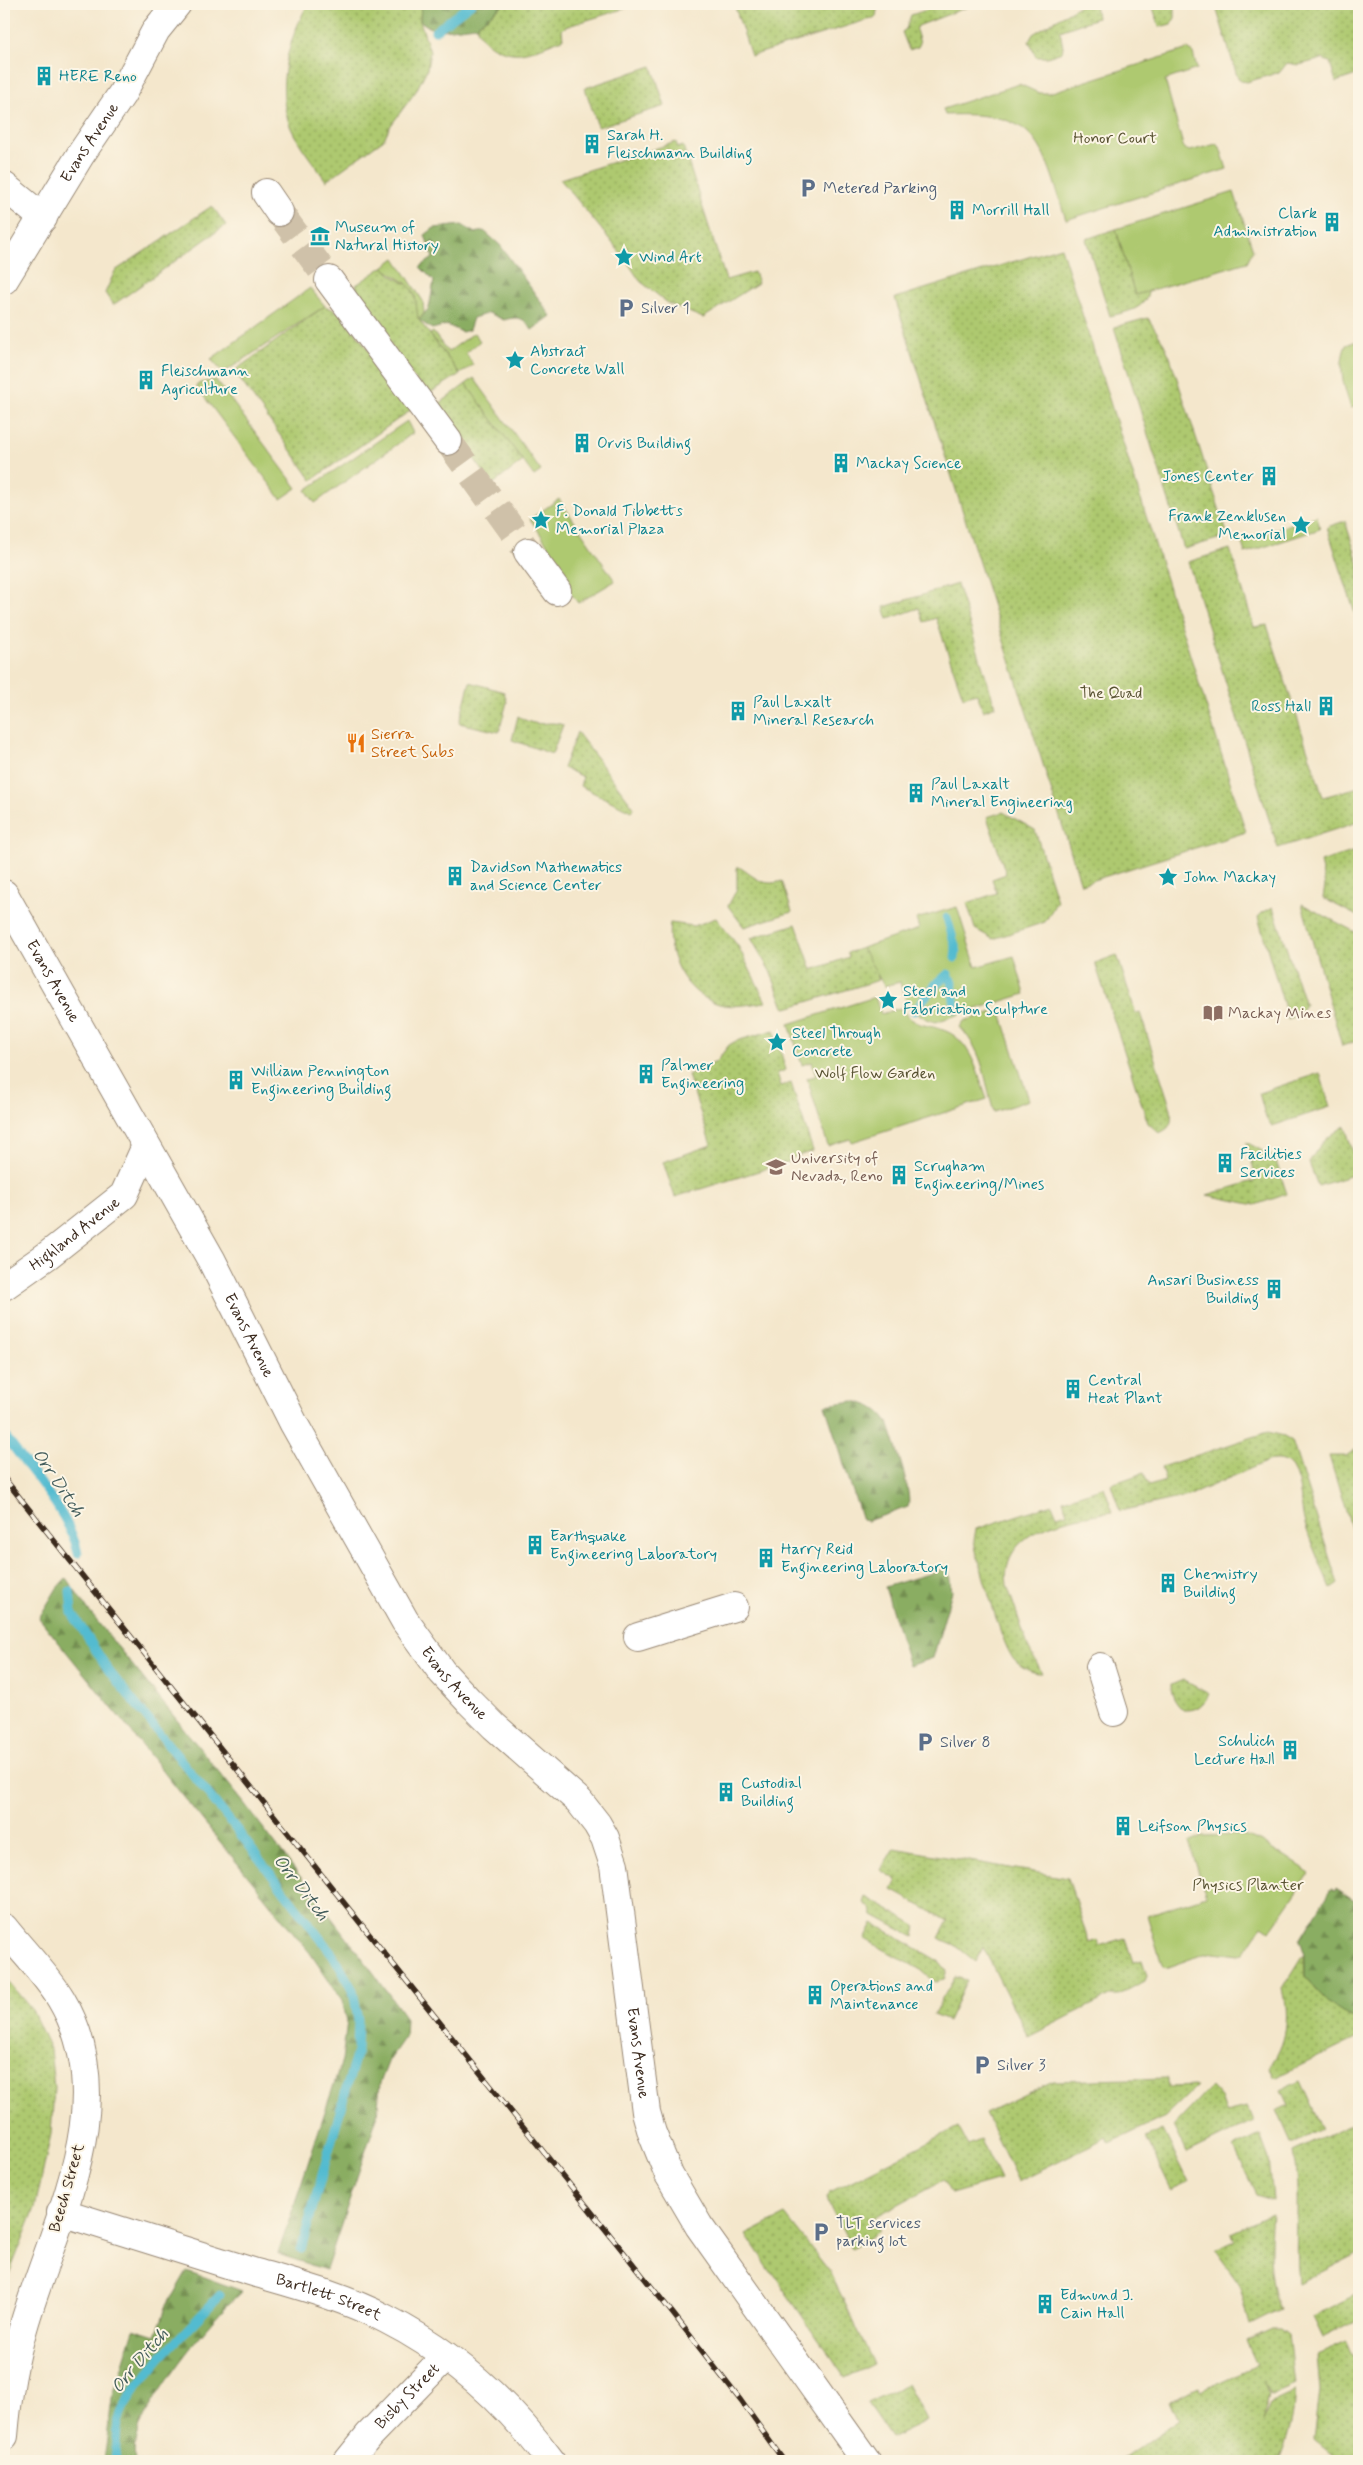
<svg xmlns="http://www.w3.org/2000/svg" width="1363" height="2465" viewBox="0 0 1363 2465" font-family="Mynerve,sans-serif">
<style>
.grass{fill:url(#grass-dots);stroke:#747a46}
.forest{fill:url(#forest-firs);stroke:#626c40}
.garden{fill:#aec96f;stroke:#747a46}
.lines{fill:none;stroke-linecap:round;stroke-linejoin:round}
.stream{stroke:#52bbd0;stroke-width:9}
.minor-tunnel{stroke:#cfc1a9;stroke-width:28;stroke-dasharray:28 14;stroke-linecap:butt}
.minor-casing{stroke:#988875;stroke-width:30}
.minor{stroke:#fff;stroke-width:28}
.rail-casing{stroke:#3b2a1e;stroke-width:5.5}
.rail{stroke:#fcf5e5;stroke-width:4;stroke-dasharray:11;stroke-linecap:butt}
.labels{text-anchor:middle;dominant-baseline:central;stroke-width:4;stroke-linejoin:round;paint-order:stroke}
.culture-label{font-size:16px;fill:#0d838f;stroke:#fcf5e5;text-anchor:start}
.park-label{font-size:16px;fill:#585232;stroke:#fcf5e5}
.street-label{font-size:16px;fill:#3b2a1e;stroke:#fcf5e5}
.service-label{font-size:16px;fill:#4e5e75;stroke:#fcf5e5;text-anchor:start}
.food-label{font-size:16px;fill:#c56008;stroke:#fcf5e5;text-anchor:start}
.education-label{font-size:16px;fill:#785e54;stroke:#fcf5e5;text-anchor:start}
.water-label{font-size:18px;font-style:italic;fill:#435d5c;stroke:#fcf5e5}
</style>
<defs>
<pattern id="grass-dots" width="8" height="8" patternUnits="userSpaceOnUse" patternTransform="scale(1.25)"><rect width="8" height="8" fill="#aec96f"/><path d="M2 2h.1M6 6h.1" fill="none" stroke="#8fa35b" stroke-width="1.8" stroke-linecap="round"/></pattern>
<pattern id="forest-firs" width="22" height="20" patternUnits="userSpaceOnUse" patternTransform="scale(1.25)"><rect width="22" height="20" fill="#8aad62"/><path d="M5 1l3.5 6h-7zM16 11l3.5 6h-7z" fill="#728d50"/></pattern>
</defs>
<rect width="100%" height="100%" fill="#fcf5e5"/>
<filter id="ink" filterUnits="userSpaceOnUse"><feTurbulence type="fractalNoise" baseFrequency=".02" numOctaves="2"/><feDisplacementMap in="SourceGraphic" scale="10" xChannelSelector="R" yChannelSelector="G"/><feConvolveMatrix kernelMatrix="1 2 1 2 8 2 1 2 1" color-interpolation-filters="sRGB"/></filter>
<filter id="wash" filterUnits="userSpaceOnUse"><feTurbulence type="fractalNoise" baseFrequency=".0096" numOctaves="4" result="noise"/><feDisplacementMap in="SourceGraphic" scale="20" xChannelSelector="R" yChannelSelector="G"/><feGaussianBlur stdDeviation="1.12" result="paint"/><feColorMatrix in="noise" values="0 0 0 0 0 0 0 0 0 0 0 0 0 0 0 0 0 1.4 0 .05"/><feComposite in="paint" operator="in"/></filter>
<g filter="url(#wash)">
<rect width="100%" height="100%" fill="#f4e7cc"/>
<path class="grass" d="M308,4H421L420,21L430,52L427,69L416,91L389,128L384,139L326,181C316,166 304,152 295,136C272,97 287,41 308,4Z
M504,4H639L565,27L562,30L563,39C550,43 535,51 521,53C503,55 481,44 476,26Z
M734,4H882L877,10L876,17L751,56Z
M945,4H975L918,26L916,30L920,43L918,47L909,50L902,32L906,29L911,15Z
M1082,4H1095L1097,18L1060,31L1063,47L1062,52L1047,57H1036L1029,41L1033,34Z
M1152,4H1175V18L1171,24L1159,27Z
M1215,4H1359V74L1336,82L1330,62L1322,59L1299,65L1287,63L1280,72L1247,82L1241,81L1237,76Z
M652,66L665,106L598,127L585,88Z
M676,142L678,148L683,146L726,280L754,272L758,283L703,318L669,304L640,281L624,257L560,179Z
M212,206L226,225L113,305L105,293L115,271Z
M1116,229L1135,295L1148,291C1146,310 1125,312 1110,316L1086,239Z
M1061,247L1246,832L1081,884L895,298Z
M383,267L391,275L410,286L415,296L419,320L460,374L427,395L359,303L356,285Z
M325,306L343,314L411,410L312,480L234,371Z
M1148,318L1163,342L1170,357L1228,536L1184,549L1114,327Z
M466,384L523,461L493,484L435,407Z
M1345,521L1359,565V626L1327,527Z
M1230,549L1254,627L1267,625L1323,797L1359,787V817L1355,823L1278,848L1188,562Z
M957,584L995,706L983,711L977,693L963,697L936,618L924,622L919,608L888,619L884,607Z
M470,682L504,692L507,702L499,732L459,723Z
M518,716C539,730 547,719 563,725L552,754L512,740Z
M577,732L632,805L634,808L631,811L580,786L583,777L563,768Z
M1003,812L1035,830L1057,901L1045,922L993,939L975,929L967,903L997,893L992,879L1006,874L987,817Z
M1359,850V917L1323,898L1325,886L1320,862Z
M737,866C754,875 761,888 782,881L792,912L744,927L728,906L737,889Z
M1302,904L1359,934V1040L1342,1046Z
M1273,907L1305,1005L1298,1014L1288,1019L1258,917L1262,913Z
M716,918L738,946L766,1002C751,1004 734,1008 719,1004C686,995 665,956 670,923L694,926Z
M796,924L812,970L849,957L847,953L862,948L873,964L879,980L787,1008L784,1007L771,973L751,938Z
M1117,955L1136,1014L1140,1013L1171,1109C1172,1122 1172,1128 1159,1133L1148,1123L1095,963Z
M774,1030L786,1070L777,1073L781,1086L791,1083L813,1151L791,1158V1161L675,1197L663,1162L711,1145L688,1075L716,1062L729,1045L736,1041Z
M1320,1073L1330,1107L1272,1126L1266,1118L1259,1093Z
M1345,1126L1359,1173L1318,1186L1309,1163C1318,1145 1328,1136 1345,1126Z
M1246,1142L1275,1158L1287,1194L1255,1205L1207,1195L1257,1180Z
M1268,1432L1284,1436L1292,1441L1338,1584L1331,1589C1322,1568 1312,1547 1305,1524C1300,1507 1302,1484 1292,1468C1286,1459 1277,1459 1268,1461L1188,1496L1120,1511L1111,1484L1144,1473L1149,1486L1165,1481L1161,1467Z
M1359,1447V1548L1357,1547L1329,1456H1346Z
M1104,1487L1113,1512C1072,1517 999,1528 1007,1585L1029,1649L1042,1673C1033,1674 1021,1667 1015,1661C1002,1648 983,1573 976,1551L974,1540L976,1529L1052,1504L1057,1516L1067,1513L1063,1500Z
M1183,1680L1209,1694C1203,1706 1196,1711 1183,1710C1175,1702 1171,1696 1171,1685Z
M894,1848L1068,1878L1089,1943L1097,1940L1099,1946L1125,1938L1133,1962L1142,1960L1147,1976L1145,1981L1118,1995H1111L1028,2037L983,1947L976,1962L955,1945L939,1938L948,1921L892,1890L897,1880L881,1870Z
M866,1897L916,1925L914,1937L873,1915L871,1909L864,1903Z
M873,1923L940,1962L947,1971L944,1980L935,1982L921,1970L865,1939Z
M1304,1955L1305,1977C1320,1994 1335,2014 1359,2019V2037L1275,2078L1269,2067C1287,2044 1290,2017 1283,1989Z
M4,1977L32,2010L50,2049L54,2088L51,2134L35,2208L4,2287Z
M955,1977L967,1980L948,2021L933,2015Z
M1168,2078V2087L1197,2086L1165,2117L1110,2143L1107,2137L1018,2181L985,2113L1053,2081Z
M1300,2081L1322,2129L1297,2142H1291L1277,2110L1288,2105L1281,2090Z
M1211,2087L1221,2098L1226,2112L1247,2107L1253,2121L1187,2153L1174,2126Z
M1354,2123L1359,2134V2253L1298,2284C1293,2240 1302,2196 1293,2152Z
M958,2127L968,2145L981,2140L1000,2180L951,2194L943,2180L873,2218L879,2230L852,2249L829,2204L827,2197L830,2192Z
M1163,2130L1189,2182L1171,2190L1146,2138Z
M1260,2135L1269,2159L1273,2199L1256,2194L1234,2148Z
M1272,2214C1269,2247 1268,2278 1280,2310L1250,2325L1239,2283L1215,2250L1235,2241L1231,2233Z
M785,2215L830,2272L874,2364L845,2378L746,2235Z
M1359,2293V2319L1323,2337L1313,2316Z
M1272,2329H1280L1288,2335L1294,2385L1271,2395L1263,2380L1269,2395L1262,2420L1270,2403L1294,2392C1295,2416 1288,2439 1279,2461H1165L1163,2458L1157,2461H1120L1179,2420L1170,2400L1199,2387L1200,2391L1257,2365L1246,2341Z
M1347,2342L1353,2356L1359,2354V2461H1340L1314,2440L1320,2390L1317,2355Z
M907,2384L926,2421L891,2438L867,2403Z"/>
<path class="forest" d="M421,4H504L476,26L435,31L420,21Z
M462,225L475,233L484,231L500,245L551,316L532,330C524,317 518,316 504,320L489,313L473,318L469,330L462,332L447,325L432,329L419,320L429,308L434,281L420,267L433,258L425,235L434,228Z
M854,1401C869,1405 879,1408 888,1422C893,1440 913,1492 908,1507L867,1521L862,1520L825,1405Z
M948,1568L952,1591L933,1658L909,1666L885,1587Z
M66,1578L88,1610L244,1803L373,1972L406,2018L405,2037L389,2060L380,2083L377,2117L326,2270L278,2254L342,2060L347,2021L342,2000L310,1953L39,1618L57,1588Z
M1336,1888L1359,1903V2019C1335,2015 1321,1994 1305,1977V1955L1300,1940L1331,1889L1335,1890Z
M187,2271L242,2291C208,2322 161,2382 141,2424C135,2436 133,2449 135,2461H104L112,2399L134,2329L156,2336L166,2307Z"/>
<path class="garden" d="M1188,49L1193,53L1197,69L1165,80L1184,149L1190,151L1216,144L1220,147L1227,169L1066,220C1041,141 1040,111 945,115L943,109L1019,84L1039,93H1049Z
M1234,192L1253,250L1247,262L1135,295L1116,229Z
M395,258L423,301L424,313L419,320C416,312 417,304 415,296C411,281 393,277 383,267Z
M310,288L325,306L223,373L211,359Z
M433,332L448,352L474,333L480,341L466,353L473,365L460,374L430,334Z
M1359,340V405L1351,408C1344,387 1337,367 1346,345Z
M474,378L541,471L534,476L466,384Z
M216,380L297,488L281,499L196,386L200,383Z
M407,421L413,433L315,503L306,490Z
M559,499L615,581L578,603L555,572L562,566L530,519Z
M1317,516L1320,529L1245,553L1241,540Z
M957,907L976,967L1014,956L1025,994L935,1022C912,1014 906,1005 900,982L884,986L862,948L919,929L916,919Z
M875,997L881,1014L900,1008C919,1030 923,1022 946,1031C972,1042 978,1075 987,1099L852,1142L850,1139L828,1146L807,1078L816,1076L812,1062L802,1065L789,1024Z
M1000,1010L1029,1100L994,1112C983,1077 986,1056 960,1027L964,1021Z
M1243,1835L1262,1842L1310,1873L1270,1931L1262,1926L1245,1952L1240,1955L1214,1952L1204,1954L1165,1968L1162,1965L1147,1915L1206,1896L1189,1842L1202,1836Z"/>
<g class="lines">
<path class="stream" d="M435,31L471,4
M947,918L956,949L955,958
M947,976L952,981L955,1009
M914,1011L935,985L948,974
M4,1434C28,1470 69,1511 78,1553
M70,1591L72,1613L109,1671L234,1826L333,1955L353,1990L358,2020L357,2051L301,2249
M117,2461C115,2444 115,2422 125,2405C149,2365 188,2330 220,2295"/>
</g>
</g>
<g filter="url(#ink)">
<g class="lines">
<path class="minor-tunnel" d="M279,212L329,280
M448,441L528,552"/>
<defs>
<g id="minor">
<path d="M4,186L43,218"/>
<path d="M266,193L279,212"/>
<path id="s1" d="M4,280L81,154L122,94L156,30L177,4"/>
<path d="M329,280L448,441"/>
<path d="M528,552L557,591"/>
<path id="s2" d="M4,894L212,1261L294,1424L405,1621L442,1672L468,1700L494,1726L579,1801L597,1824L605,1838L614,1865L646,2112L652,2133L669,2175L699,2226L866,2461"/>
<path id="s3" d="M4,1286L48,1255L124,1195L146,1146"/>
<path d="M638,1637L734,1607"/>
<path d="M1100,1667L1114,1712"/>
<path d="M4,1928C22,1951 46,1974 61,1999C123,2103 54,2222 24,2325C13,2361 7,2398 4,2436"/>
<path id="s4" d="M61,2212C125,2232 189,2252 253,2272C298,2285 344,2297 386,2319C451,2352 507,2402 551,2461"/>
<path id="s5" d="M348,2461L369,2435L446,2356"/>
</g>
</defs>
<use href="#minor" class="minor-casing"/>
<use href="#minor" class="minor"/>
<defs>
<path id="rail" d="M4,1478L674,2315L741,2401L784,2461"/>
</defs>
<use href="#rail" class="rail-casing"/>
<use href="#rail" class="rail"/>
</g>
</g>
<defs>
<symbol id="building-bare" viewBox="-9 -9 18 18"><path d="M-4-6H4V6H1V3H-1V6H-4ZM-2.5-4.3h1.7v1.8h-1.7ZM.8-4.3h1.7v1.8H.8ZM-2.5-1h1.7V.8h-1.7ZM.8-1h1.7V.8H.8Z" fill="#0f9aa8" stroke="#fcf5e5" stroke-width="2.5" paint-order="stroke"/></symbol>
<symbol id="parking-bare" viewBox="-9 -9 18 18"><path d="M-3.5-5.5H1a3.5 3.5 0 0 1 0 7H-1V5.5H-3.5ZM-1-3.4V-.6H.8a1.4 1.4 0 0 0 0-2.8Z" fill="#5c6f8a" stroke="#fcf5e5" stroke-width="2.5" paint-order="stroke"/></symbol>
<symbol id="museum-bare" viewBox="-9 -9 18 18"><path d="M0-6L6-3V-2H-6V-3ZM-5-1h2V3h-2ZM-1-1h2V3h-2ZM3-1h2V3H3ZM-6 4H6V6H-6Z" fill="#0f9aa8" stroke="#fcf5e5" stroke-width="2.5" paint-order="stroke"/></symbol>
<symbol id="sight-bare" viewBox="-9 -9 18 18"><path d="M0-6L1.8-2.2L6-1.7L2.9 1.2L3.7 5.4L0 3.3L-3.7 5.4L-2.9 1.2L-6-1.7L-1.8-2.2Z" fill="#0f9aa8" stroke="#fcf5e5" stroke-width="2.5" paint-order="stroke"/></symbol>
<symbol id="restaurant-bare" viewBox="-9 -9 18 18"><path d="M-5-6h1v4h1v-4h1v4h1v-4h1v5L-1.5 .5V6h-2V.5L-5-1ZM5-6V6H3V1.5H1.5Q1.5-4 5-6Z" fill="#e8710a" stroke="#fcf5e5" stroke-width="2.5" paint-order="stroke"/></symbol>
<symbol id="library-bare" viewBox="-9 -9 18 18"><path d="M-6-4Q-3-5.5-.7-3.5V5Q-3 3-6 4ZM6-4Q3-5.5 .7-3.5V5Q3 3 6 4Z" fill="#8d6e63" stroke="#fcf5e5" stroke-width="2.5" paint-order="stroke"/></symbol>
<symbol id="university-bare" viewBox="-9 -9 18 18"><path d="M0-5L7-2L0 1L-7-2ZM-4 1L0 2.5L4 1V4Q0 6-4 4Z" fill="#8d6e63" stroke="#fcf5e5" stroke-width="2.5" paint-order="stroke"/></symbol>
</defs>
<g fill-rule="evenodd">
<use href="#building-bare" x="30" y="62" width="28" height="28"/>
<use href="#building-bare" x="578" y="130" width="28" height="28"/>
<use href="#parking-bare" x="794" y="174" width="28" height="28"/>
<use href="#building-bare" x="943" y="196" width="28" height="28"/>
<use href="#building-bare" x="1318" y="208" width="28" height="28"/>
<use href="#museum-bare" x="306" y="222" width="28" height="28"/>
<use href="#sight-bare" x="610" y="243" width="28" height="28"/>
<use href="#parking-bare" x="612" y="294" width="28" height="28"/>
<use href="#sight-bare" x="501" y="346" width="28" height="28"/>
<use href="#building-bare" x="132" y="366" width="28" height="28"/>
<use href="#building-bare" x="568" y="429" width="28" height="28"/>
<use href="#building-bare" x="827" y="449" width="28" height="28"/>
<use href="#building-bare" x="1255" y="462" width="28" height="28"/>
<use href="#sight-bare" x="527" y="506" width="28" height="28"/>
<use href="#sight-bare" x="1287" y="511" width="28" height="28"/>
<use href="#building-bare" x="1312" y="692" width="28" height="28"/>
<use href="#building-bare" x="724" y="697" width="28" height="28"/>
<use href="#restaurant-bare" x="342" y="729" width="28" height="28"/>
<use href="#building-bare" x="902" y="779" width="28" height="28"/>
<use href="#building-bare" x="441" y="862" width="28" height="28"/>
<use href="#sight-bare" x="1154" y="863" width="28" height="28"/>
<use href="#sight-bare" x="874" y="986" width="28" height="28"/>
<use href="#library-bare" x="1199" y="999" width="28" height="28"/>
<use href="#sight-bare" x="763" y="1028" width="28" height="28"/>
<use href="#building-bare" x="632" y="1060" width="28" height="28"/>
<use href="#building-bare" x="222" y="1066" width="28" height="28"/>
<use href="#building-bare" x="1211" y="1149" width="28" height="28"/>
<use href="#university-bare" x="762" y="1153" width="28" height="28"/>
<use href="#building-bare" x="885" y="1161" width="28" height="28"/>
<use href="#building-bare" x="1260" y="1275" width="28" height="28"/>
<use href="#building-bare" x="1059" y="1375" width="28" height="28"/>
<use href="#building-bare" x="521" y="1531" width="28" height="28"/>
<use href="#building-bare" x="752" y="1544" width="28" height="28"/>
<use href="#building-bare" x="1154" y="1569" width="28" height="28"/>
<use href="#parking-bare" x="911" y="1728" width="28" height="28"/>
<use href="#building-bare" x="1276" y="1736" width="28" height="28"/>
<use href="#building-bare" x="712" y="1778" width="28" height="28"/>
<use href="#building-bare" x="1109" y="1812" width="28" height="28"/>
<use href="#building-bare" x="801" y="1981" width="28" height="28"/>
<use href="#parking-bare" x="968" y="2051" width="28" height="28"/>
<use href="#parking-bare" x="807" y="2218" width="28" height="28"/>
<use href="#building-bare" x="1031" y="2290" width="28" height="28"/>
</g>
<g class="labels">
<g class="culture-label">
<text x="59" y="76">HERE Reno</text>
<text x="607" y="135">Sarah H.<tspan x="607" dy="18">Fleischmann Building</tspan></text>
<text x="972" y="210">Morrill Hall</text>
<text x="1317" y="213" text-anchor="end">Clark<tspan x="1317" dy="18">Administration</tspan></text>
<text x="335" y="227">Museum of<tspan x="335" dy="18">Natural History</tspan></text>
<text x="639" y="257">Wind Art</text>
<text x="530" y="351">Abstract<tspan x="530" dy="18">Concrete Wall</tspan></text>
<text x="161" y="371">Fleischmann<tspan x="161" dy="18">Agriculture</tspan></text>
<text x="597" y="443">Orvis Building</text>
<text x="856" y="463">Mackay Science</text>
<text x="1254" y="476" text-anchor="end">Jones Center</text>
<text x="556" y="511">F. Donald Tibbetts<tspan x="556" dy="18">Memorial Plaza</tspan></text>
<text x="1286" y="516" text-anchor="end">Frank Zenklusen<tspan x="1286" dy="18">Memorial</tspan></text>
<text x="753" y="702">Paul Laxalt<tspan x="753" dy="18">Mineral Research</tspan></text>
<text x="1311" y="706" text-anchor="end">Ross Hall</text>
<text x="931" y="784">Paul Laxalt<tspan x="931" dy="18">Mineral Engineering</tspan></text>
<text x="470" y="867">Davidson Mathematics<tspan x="470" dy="18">and Science Center</tspan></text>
<text x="1183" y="877">John Mackay</text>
<text x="903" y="991">Steel and<tspan x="903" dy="18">Fabrication Sculpture</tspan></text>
<text x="792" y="1033">Steel Through<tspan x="792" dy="18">Concrete</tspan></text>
<text x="661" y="1065">Palmer<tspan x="661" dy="18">Engineering</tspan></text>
<text x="251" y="1071">William Pennington<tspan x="251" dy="18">Engineering Building</tspan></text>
<text x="1240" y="1154">Facilities<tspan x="1240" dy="18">Services</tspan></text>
<text x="914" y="1166">Scrugham<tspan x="914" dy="18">Engineering/Mines</tspan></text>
<text x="1259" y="1280" text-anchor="end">Ansari Business<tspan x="1259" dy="18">Building</tspan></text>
<text x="1088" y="1380">Central<tspan x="1088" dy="18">Heat Plant</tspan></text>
<text x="550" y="1536">Earthquake<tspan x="550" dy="18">Engineering Laboratory</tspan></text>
<text x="781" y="1549">Harry Reid<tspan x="781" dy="18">Engineering Laboratory</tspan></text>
<text x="1183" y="1574">Chemistry<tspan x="1183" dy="18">Building</tspan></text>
<text x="1275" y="1741" text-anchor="end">Schulich<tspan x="1275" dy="18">Lecture Hall</tspan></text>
<text x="741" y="1783">Custodial<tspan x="741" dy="18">Building</tspan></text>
<text x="1138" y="1826">Leifson Physics</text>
<text x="830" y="1986">Operations and<tspan x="830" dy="18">Maintenance</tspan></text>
<text x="1060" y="2295">Edmund J.<tspan x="1060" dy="18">Cain Hall</tspan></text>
</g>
<g class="park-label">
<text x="1115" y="138">Honor Court</text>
<text x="1111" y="693">The Quad</text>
<text x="875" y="1073">Wolf Flow Garden</text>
<text x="1248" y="1885">Physics Planter</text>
</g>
<g class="street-label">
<text stroke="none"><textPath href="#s1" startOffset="162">Evans Avenue</textPath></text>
<text stroke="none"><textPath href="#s2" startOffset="100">Evans Avenue</textPath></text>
<text stroke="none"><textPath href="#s3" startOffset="88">Highland Avenue</textPath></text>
<text stroke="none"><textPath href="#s2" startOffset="505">Evans Avenue</textPath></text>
<text stroke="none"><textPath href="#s2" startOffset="910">Evans Avenue</textPath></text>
<text stroke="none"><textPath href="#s2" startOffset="1345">Evans Avenue</textPath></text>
<text transform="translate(67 2188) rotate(-74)">Beech Street</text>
<text stroke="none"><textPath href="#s4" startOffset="281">Bartlett Street</textPath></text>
<text stroke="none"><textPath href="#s5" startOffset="88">Bisby Street</textPath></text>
</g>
<g class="service-label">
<text x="823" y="188">Metered Parking</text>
<text x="641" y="308">Silver 1</text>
<text x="940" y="1742">Silver 8</text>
<text x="997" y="2065">Silver 3</text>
<text x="836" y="2223">TLT services<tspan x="836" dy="18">parking lot</tspan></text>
</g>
<g class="food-label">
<text x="371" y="734">Sierra<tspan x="371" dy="18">Street Subs</tspan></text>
</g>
<g class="education-label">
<text x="1228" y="1013">Mackay Mines</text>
<text x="791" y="1158">University of<tspan x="791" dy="18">Nevada, Reno</tspan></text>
</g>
<g class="water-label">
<text transform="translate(58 1483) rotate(56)">Orr Ditch</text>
<text transform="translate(301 1888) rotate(52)">Orr Ditch</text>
<text transform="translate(140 2361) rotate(-50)">Orr Ditch</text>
</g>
</g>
<rect width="1363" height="2465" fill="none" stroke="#fcf5e5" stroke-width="20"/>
</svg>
